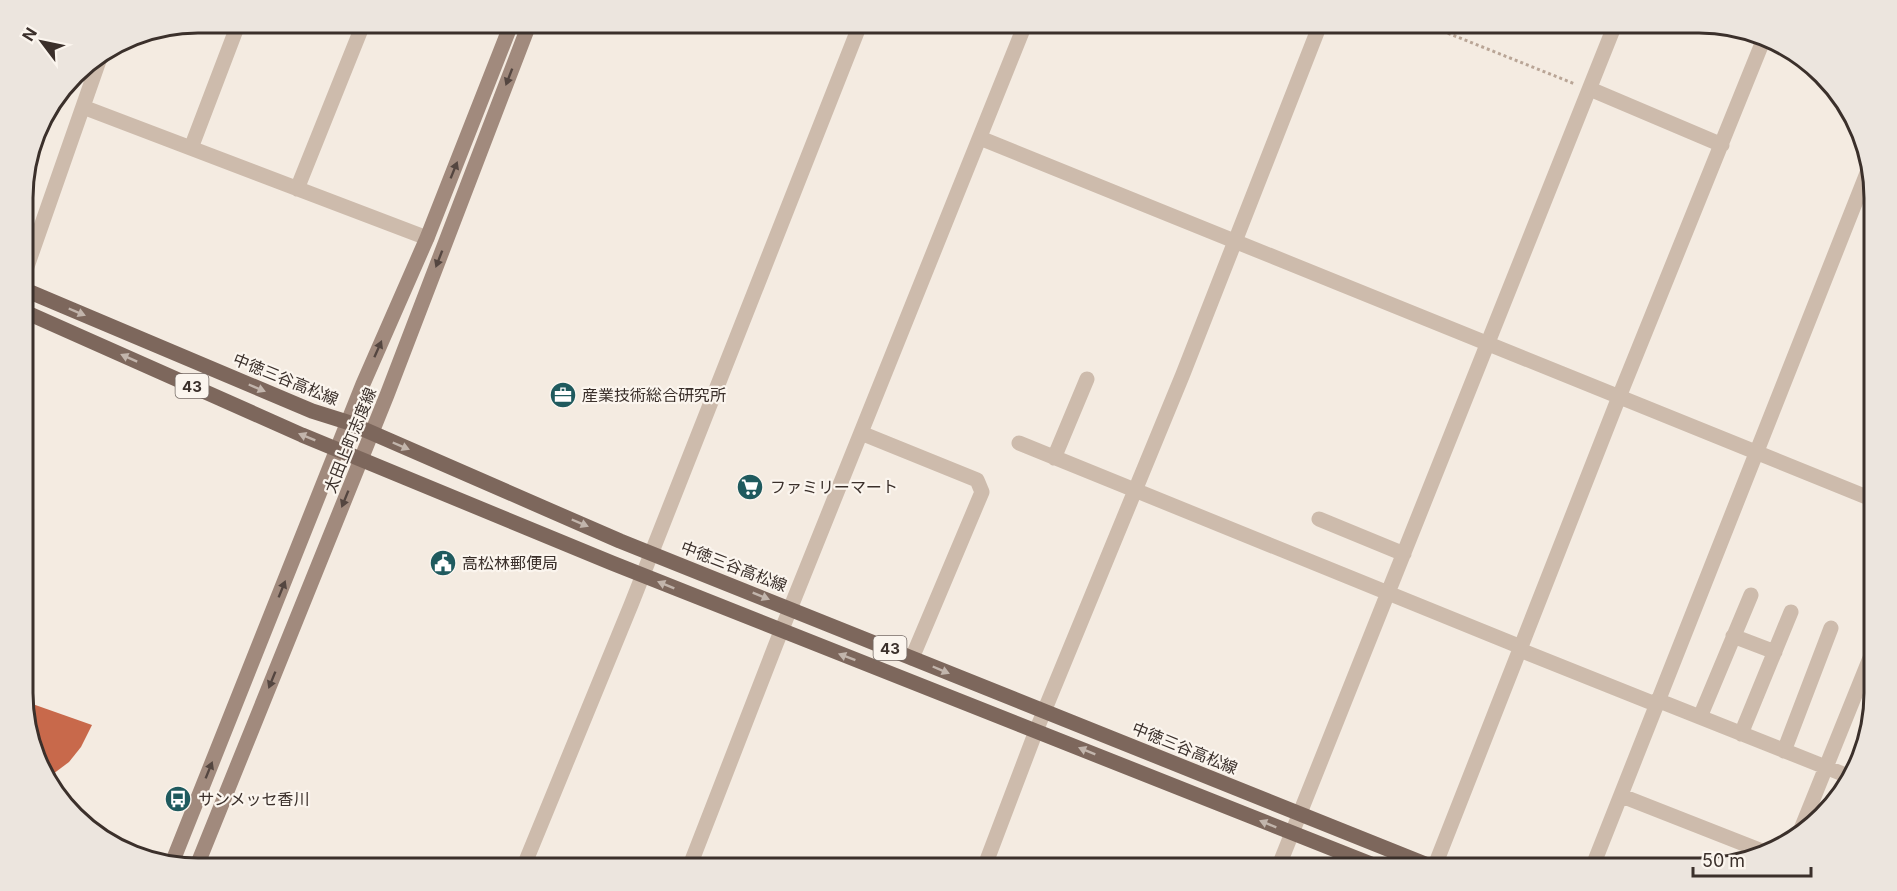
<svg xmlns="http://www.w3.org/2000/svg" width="1897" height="891" viewBox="0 0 1897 891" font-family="Inter,'Noto Sans JP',sans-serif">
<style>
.building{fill:#c8694b}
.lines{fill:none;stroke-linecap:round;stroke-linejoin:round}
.path{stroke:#b9a596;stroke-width:3;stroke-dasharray:3 3;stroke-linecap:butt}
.minor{stroke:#cdbbac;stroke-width:15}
.tertiary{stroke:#cdbbac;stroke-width:15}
.secondary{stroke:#a18a7d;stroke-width:15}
.primary{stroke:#7d675c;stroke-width:15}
.oneway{fill:#544640}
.oneway2{fill:#c2b5ac}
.labels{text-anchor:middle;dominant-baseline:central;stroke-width:4.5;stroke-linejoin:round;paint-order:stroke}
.shield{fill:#fbf5ee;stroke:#756b66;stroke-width:1.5}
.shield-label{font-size:15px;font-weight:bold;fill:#3b302b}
.street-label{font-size:16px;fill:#3b302b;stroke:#fbf5ee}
.poi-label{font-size:16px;fill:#3b302b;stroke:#fbf5ee;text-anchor:start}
.rim{fill:none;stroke:#3b302b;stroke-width:3}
</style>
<rect width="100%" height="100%" fill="#f4ebe1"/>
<path class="building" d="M24,701L92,725L81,747L69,762L49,777L24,716Z"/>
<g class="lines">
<path class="path" d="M1420,22L1575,84"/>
<path class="minor" d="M1590,89L1722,145
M83,107L427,238
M980,138L1874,500
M191,148L239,22
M297,189L364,22
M23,278L101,55
M861,433L977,480L982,492L912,658
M1019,443L1521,647
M1054,458L1087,379
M1319,519L1404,554
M1733,636L1775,652
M1520,650L1655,704
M1657,700L1848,776
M1700,717L1751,595
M1741,734L1791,612
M1784,751L1831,628
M1622,796L1762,851
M1797,839L1874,648
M689,868L776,644L1026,22
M984,868L1036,731L1183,374L1321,22
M1278,868L1616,22
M1434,868L1619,397L1765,36
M1592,868L1869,168"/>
<path class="tertiary" d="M523,868L631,605L861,22"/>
<path class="secondary" d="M172,863L363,384L427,238L512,22
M196,868L387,395L530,22"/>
<path class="primary" d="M23,289L312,411L347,422L620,541L1435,868
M23,311L302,435L612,563L1381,868"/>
</g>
<defs><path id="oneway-solid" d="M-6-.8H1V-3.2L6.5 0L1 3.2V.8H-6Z" transform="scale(1.5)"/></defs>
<g class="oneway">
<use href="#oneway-solid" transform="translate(509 77) rotate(111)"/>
<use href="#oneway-solid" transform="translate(454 170) rotate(-68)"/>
<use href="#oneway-solid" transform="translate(439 259) rotate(111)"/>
<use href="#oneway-solid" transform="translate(378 349) rotate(-66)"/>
<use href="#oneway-solid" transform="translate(345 499) rotate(112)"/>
<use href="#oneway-solid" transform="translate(282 589) rotate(-68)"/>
<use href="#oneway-solid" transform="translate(272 680) rotate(112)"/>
<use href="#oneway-solid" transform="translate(209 770) rotate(-68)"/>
</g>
<g class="oneway2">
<use href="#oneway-solid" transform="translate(77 312) rotate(23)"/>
<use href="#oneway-solid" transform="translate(129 358) rotate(-156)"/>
<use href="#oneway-solid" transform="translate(257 388) rotate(23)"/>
<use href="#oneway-solid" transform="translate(307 437) rotate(-158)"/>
<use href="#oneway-solid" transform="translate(401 446) rotate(23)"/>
<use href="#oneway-solid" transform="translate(580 523) rotate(23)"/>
<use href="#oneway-solid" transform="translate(666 585) rotate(-158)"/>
<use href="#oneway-solid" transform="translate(761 596) rotate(22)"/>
<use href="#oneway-solid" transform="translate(847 657) rotate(-159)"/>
<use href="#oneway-solid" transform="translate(941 670) rotate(23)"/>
<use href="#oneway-solid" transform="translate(1087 751) rotate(-158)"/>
<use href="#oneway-solid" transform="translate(1268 824) rotate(-158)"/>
</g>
<defs>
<symbol id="office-disc" viewBox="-11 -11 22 22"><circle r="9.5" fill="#1f5a5e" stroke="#fbf5ee"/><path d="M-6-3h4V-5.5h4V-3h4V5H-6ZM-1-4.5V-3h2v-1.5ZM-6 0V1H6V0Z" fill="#fff"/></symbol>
<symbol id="supermarket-disc" viewBox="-11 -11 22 22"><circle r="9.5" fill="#1f5a5e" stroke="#fbf5ee"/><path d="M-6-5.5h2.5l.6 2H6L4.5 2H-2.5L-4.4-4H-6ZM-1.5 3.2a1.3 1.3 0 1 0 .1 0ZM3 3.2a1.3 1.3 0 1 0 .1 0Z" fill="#fff"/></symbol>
<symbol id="civic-disc" viewBox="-11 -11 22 22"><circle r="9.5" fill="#1f5a5e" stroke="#fbf5ee"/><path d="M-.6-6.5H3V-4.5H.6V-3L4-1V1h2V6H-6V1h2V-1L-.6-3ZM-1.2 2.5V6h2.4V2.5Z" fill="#fff"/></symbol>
<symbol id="bus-disc" viewBox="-11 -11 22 22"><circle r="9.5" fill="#1f5a5e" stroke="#fbf5ee"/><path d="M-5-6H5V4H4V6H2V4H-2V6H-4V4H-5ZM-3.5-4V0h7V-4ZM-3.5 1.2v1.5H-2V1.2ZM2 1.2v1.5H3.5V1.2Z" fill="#fff"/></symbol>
</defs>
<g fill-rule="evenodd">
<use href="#office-disc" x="548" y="380" width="30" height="30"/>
<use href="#supermarket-disc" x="735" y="472" width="30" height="30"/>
<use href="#civic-disc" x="428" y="548" width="30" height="30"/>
<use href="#bus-disc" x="163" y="784" width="30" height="30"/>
</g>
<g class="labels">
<g class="shield">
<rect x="175.5" y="374" width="33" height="24" rx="4.5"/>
<rect x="873.5" y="636" width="33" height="24" rx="4.5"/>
</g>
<g class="shield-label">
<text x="192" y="386">43</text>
<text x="890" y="648">43</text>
</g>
<g class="street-label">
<text transform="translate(286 379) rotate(22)">中徳三谷高松線</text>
<text transform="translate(350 440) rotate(-68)">太田上町志度線</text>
<text transform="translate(734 566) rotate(21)">中徳三谷高松線</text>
<text transform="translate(1185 748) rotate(22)">中徳三谷高松線</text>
</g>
<g class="poi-label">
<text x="582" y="395">産業技術総合研究所</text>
<text x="770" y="487">ファミリーマート</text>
<text x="462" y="563">高松林郵便局</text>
<text x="198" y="799">サンメッセ香川</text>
</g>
</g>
<path d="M0 0H1897V891H0ZM198 33H1699A165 165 0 0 1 1864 198V693A165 165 0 0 1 1699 858H198A165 165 0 0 1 33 693V198A165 165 0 0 1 198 33Z" fill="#ece5de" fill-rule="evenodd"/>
<path class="rim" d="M198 33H1699A165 165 0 0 1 1864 198V693A165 165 0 0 1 1699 858H198A165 165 0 0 1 33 693V198A165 165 0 0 1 198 33Z"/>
<g transform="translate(42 42) rotate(302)" stroke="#fbf5ee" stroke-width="4.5" paint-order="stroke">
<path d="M0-4.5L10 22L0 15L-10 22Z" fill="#3b302b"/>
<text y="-9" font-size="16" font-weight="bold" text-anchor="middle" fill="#3b302b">N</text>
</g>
<path d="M1693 867v9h118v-9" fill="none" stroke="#3b302b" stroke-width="3"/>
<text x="1702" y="867" font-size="18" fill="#3b302b" stroke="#fbf5ee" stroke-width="4.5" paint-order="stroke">50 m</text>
</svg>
